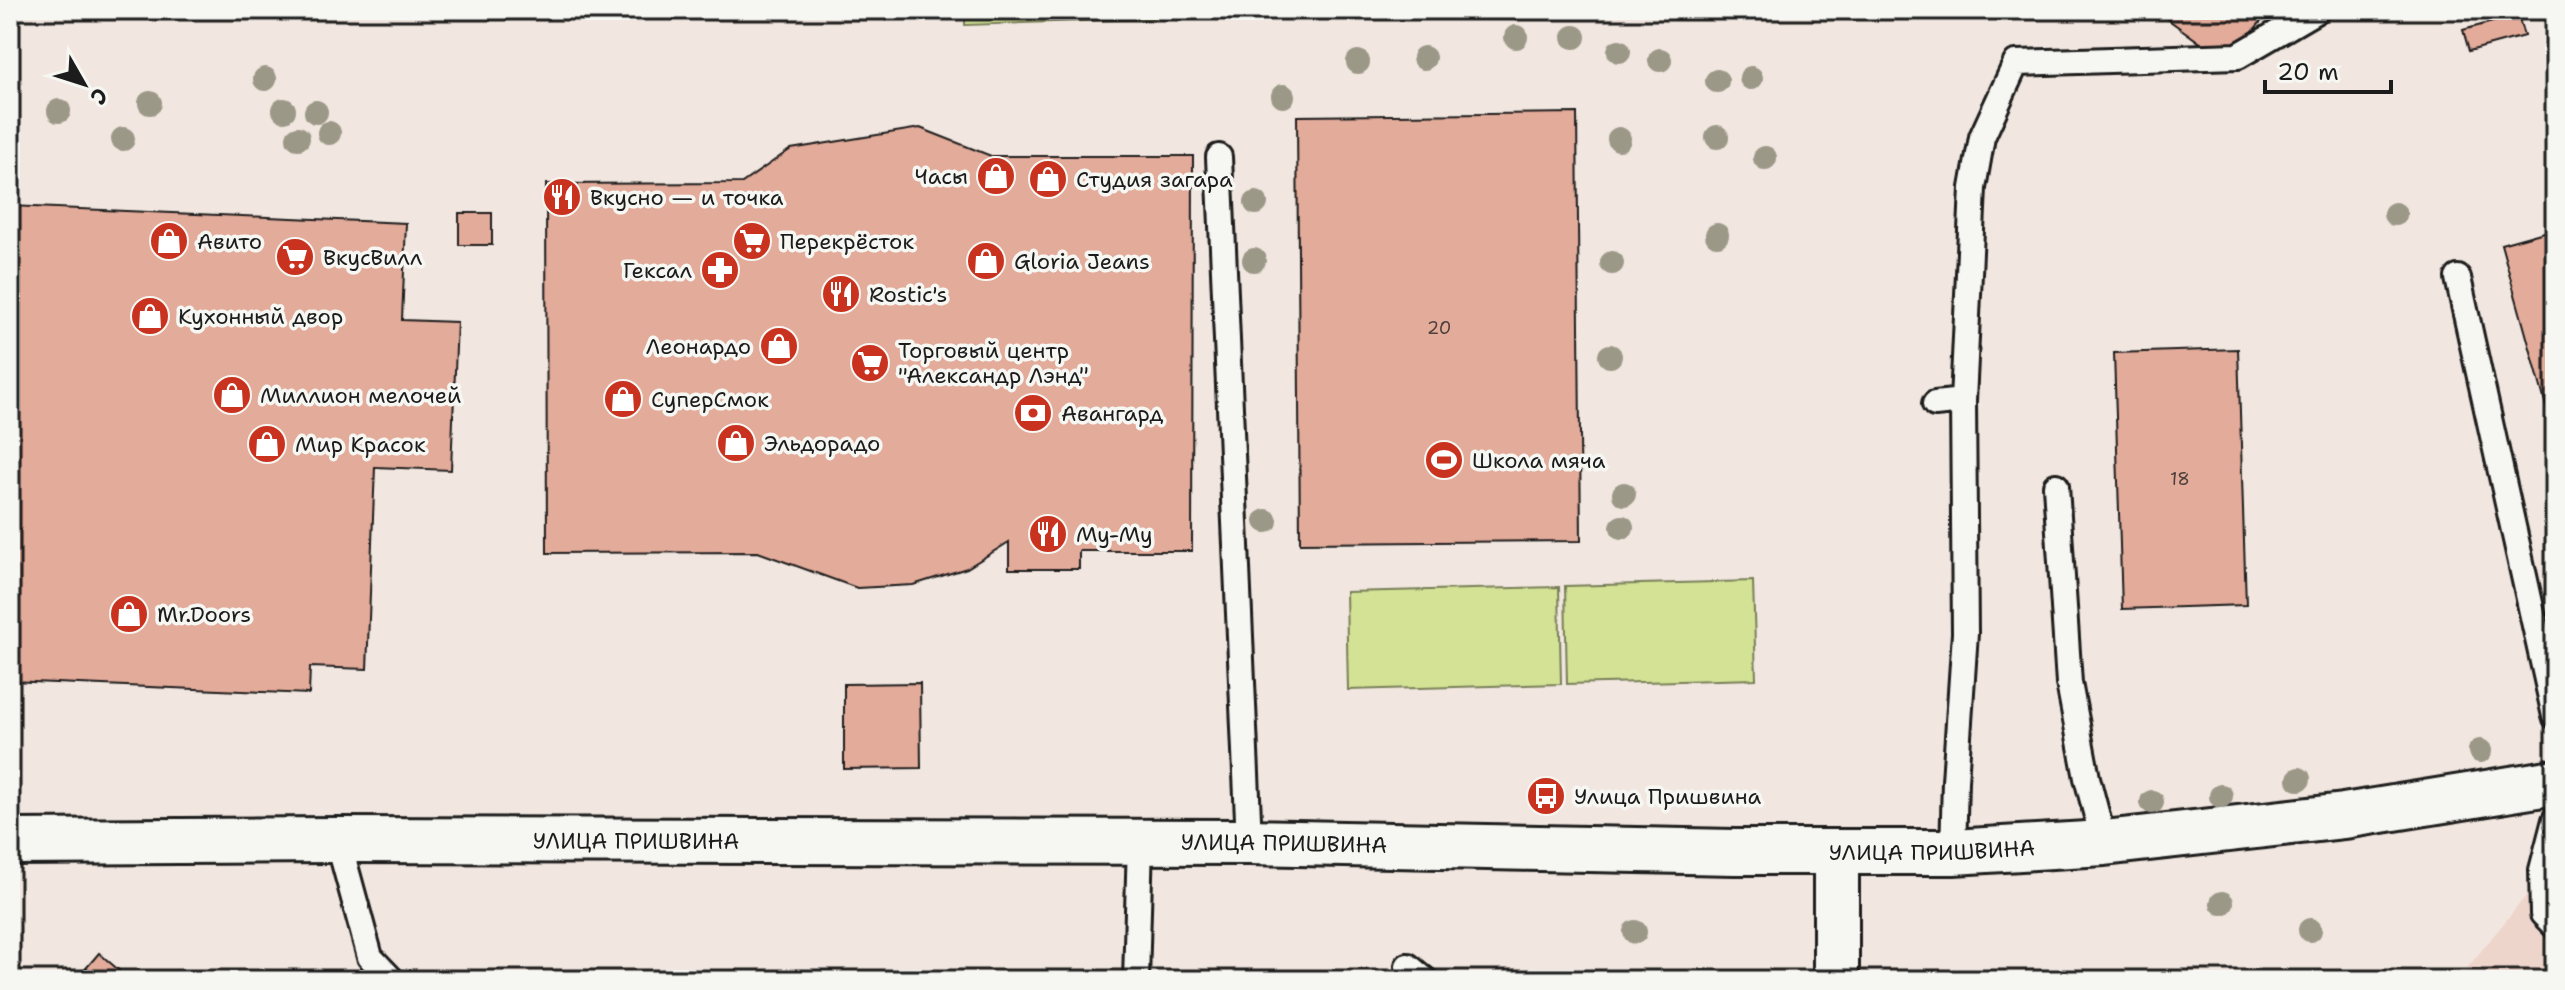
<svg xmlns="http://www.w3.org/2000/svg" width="2565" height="990" viewBox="0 0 2565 990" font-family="'Shantell Sans',sans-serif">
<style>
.built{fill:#eed5cb}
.green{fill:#d3e295;stroke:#787f58;stroke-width:2}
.building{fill:#e3ab9a;stroke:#1c1c1c;stroke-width:2}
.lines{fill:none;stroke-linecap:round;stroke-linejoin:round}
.lane-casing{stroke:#1c1c1c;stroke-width:30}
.street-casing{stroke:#1c1c1c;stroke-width:50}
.secondary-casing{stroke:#1c1c1c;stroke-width:50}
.lane{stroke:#f6f6f2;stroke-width:24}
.street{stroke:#f6f6f2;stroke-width:44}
.secondary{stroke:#f6f6f2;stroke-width:44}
.tree{fill:#9b9888}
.labels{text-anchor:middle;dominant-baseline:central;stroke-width:7;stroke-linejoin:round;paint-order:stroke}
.number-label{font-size:18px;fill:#4e403c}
.poi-label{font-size:22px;fill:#1c1c1c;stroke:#f6f6f2;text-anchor:start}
.street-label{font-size:22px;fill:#1c1c1c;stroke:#f6f6f2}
</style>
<rect width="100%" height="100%" fill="#f2e7e0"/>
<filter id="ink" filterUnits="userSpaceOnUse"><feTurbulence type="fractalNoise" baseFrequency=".0125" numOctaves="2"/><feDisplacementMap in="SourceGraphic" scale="16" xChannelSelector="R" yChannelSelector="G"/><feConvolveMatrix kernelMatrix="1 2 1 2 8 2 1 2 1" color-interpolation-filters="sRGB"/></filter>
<g filter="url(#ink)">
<path class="built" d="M2544,874L2555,883V980H2483L2467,968Z"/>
<path class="green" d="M965,10H1205V17L965,25Z
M1753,581L1756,679L1567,684L1565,586Z
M1559,587L1561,684L1348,690L1346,592Z"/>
<path class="building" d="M2155,10H2271L2247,38L2222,47L2202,44Z
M2518,15L2524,36L2469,51L2463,30Z
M1577,113L1581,541L1300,543L1297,116Z
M920,128L991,156H1193L1192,551H1079V569H1009V542L967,568L913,585L857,588L758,552L547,553L546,184L742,183L791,149Z
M10,206L406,223L402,320L457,322L451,470L375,467L367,669L310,667L309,694L10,681Z
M459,213H492V245H459Z
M2555,229V438L2501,244Z
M2238,349L2246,605L2122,609L2114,353Z
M920,683L921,768L844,769V684Z
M99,953L130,980H76Z"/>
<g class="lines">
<defs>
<path id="lane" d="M1219,157L1249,842
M2458,278L2555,716
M1935,404L1963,401
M2056,486L2069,683L2087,778L2104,843
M2555,820L2542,870L2543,914L2555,926
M338,840L370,957L392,980
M1953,852L1955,781L1965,633L1963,401L1973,188L1982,137L2016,63L2238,56L2317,10
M1408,966L1425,980
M1136,980L1140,842"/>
<path id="street" d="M1836,980V853"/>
<g id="secondary">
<path id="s1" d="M10,842L338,840L1249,842L1735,852H1953L2104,843L2344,816L2555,782"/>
</g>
</defs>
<use href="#lane" class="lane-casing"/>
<use href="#street" class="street-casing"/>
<use href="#secondary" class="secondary-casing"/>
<use href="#lane" class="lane"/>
<use href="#street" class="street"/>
<use href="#secondary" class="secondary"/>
</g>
<g class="tree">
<circle cx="1516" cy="37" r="12"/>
<circle cx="1574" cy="37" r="12"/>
<circle cx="1619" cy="51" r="12"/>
<circle cx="1424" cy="58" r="12"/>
<circle cx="1660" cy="60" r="12"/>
<circle cx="1358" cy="62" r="12"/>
<circle cx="1751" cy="78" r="12"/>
<circle cx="265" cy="79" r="12"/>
<circle cx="1717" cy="81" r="12"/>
<circle cx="1283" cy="96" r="12"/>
<circle cx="150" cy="103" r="12"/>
<circle cx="284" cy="110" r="12"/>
<circle cx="59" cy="111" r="12"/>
<circle cx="316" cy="112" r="12"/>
<circle cx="329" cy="133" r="12"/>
<circle cx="1717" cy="137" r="12"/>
<circle cx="298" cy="138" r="12"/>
<circle cx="123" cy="139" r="12"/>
<circle cx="1619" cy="139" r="12"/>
<circle cx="1765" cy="158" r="12"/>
<circle cx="1256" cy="203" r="12"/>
<circle cx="2395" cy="214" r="12"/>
<circle cx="1717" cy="235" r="12"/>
<circle cx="1254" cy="260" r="12"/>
<circle cx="1612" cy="263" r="12"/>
<circle cx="1610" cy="356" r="12"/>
<circle cx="1624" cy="494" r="12"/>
<circle cx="1266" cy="521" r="12"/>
<circle cx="1622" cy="527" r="12"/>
<circle cx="2480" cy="751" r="12"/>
<circle cx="2299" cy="779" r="12"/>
<circle cx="2221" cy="796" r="12"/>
<circle cx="2152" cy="802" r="12"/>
<circle cx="2222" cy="903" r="12"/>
<circle cx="2310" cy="930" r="12"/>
<circle cx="1635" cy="932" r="12"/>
</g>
</g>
<defs>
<symbol id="shop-disc" viewBox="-11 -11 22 22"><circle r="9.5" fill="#c8321e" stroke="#f6f6f2"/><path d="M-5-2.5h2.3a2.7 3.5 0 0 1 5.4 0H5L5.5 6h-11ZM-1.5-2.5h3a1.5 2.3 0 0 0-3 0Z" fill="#fff"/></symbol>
<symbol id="restaurant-disc" viewBox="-11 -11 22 22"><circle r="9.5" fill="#c8321e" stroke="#f6f6f2"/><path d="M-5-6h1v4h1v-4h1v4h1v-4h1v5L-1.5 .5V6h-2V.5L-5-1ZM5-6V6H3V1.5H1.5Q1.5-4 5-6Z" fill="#fff"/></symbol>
<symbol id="supermarket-disc" viewBox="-11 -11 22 22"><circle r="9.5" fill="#c8321e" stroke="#f6f6f2"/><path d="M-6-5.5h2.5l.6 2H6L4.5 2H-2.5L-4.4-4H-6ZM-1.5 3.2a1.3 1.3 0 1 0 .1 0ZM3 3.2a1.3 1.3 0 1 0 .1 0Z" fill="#fff"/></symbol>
<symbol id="pharmacy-disc" viewBox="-11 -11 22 22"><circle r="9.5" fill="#c8321e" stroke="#f6f6f2"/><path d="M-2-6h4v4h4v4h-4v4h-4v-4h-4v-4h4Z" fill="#fff"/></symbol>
<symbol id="bank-disc" viewBox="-11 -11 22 22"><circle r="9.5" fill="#c8321e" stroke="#f6f6f2"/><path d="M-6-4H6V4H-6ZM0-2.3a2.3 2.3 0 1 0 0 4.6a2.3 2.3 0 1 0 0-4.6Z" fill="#fff"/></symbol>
<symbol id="stadium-disc" viewBox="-11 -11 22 22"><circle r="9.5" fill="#c8321e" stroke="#f6f6f2"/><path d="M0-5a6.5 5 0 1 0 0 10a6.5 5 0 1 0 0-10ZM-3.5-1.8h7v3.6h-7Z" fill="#fff"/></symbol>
<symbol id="bus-disc" viewBox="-11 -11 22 22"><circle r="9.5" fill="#c8321e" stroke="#f6f6f2"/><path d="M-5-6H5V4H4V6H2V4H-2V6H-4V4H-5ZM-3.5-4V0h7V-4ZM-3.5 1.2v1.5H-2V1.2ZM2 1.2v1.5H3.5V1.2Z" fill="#fff"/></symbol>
</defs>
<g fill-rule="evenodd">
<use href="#shop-disc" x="974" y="154" width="44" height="44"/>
<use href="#shop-disc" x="1026" y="157" width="44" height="44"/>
<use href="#restaurant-disc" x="540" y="175" width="44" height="44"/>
<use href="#shop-disc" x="147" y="219" width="44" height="44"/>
<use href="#supermarket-disc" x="730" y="219" width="44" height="44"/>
<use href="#supermarket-disc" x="273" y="235" width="44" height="44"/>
<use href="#shop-disc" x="964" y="239" width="44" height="44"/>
<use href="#pharmacy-disc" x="698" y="248" width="44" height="44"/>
<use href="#restaurant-disc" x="819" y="272" width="44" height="44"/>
<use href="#shop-disc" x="128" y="294" width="44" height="44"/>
<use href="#shop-disc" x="757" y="324" width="44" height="44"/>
<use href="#supermarket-disc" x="848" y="341" width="44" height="44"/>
<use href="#shop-disc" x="210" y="373" width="44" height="44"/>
<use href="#shop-disc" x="601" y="377" width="44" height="44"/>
<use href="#bank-disc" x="1011" y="391" width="44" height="44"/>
<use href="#shop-disc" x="714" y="421" width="44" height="44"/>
<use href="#shop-disc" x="245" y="422" width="44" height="44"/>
<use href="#stadium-disc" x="1422" y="438" width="44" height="44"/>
<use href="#restaurant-disc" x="1026" y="512" width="44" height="44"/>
<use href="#shop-disc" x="107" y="592" width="44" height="44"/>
<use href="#bus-disc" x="1524" y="774" width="44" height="44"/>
</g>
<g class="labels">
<g class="number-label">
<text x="1439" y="328">20</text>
<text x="2180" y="479">18</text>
</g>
<g class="poi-label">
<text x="968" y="176" text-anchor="end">Часы</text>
<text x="1076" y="179">Студия загара</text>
<text x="590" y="197">Вкусно — и точка</text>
<text x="197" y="241">Авито</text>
<text x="780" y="241">Перекрёсток</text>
<text x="323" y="257">ВкусВилл</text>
<text x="1014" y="261">Gloria Jeans</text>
<text x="692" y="270" text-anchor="end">Гексал</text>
<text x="869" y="294">Rostic's</text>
<text x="178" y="316">Кухонный двор</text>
<text x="751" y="346" text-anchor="end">Леонардо</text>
<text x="898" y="350">Торговый центр<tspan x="898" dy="25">"Александр Лэнд"</tspan></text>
<text x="260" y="395">Миллион мелочей</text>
<text x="651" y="399">СуперСмок</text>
<text x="1061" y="413">Авангард</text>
<text x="764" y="443">Эльдорадо</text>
<text x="295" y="444">Мир Красок</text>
<text x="1472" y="460">Школа мяча</text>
<text x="1076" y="534">Му-Му</text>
<text x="157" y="614">Mr.Doors</text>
<text x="1574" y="796">Улица Пришвина</text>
</g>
<g class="street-label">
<text stroke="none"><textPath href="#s1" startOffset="626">УЛИЦА ПРИШВИНА</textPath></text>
<text stroke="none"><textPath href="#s1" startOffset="1274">УЛИЦА ПРИШВИНА</textPath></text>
<text stroke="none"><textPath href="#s1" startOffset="1922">УЛИЦА ПРИШВИНА</textPath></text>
</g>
</g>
<rect width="2565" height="990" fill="none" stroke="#f6f6f2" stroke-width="40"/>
<rect x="20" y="20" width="2525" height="950" fill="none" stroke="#1c1c1c" stroke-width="3" filter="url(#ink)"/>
<g transform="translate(84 84) rotate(129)" stroke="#f6f6f2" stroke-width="6" paint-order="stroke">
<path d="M0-6L14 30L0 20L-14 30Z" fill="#1c1c1c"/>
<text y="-12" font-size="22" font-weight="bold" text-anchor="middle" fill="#1c1c1c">С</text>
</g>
<path d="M2265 80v12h126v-12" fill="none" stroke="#1c1c1c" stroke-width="4"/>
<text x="2277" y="80" font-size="24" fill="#1c1c1c" stroke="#f6f6f2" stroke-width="6" paint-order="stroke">20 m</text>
</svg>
